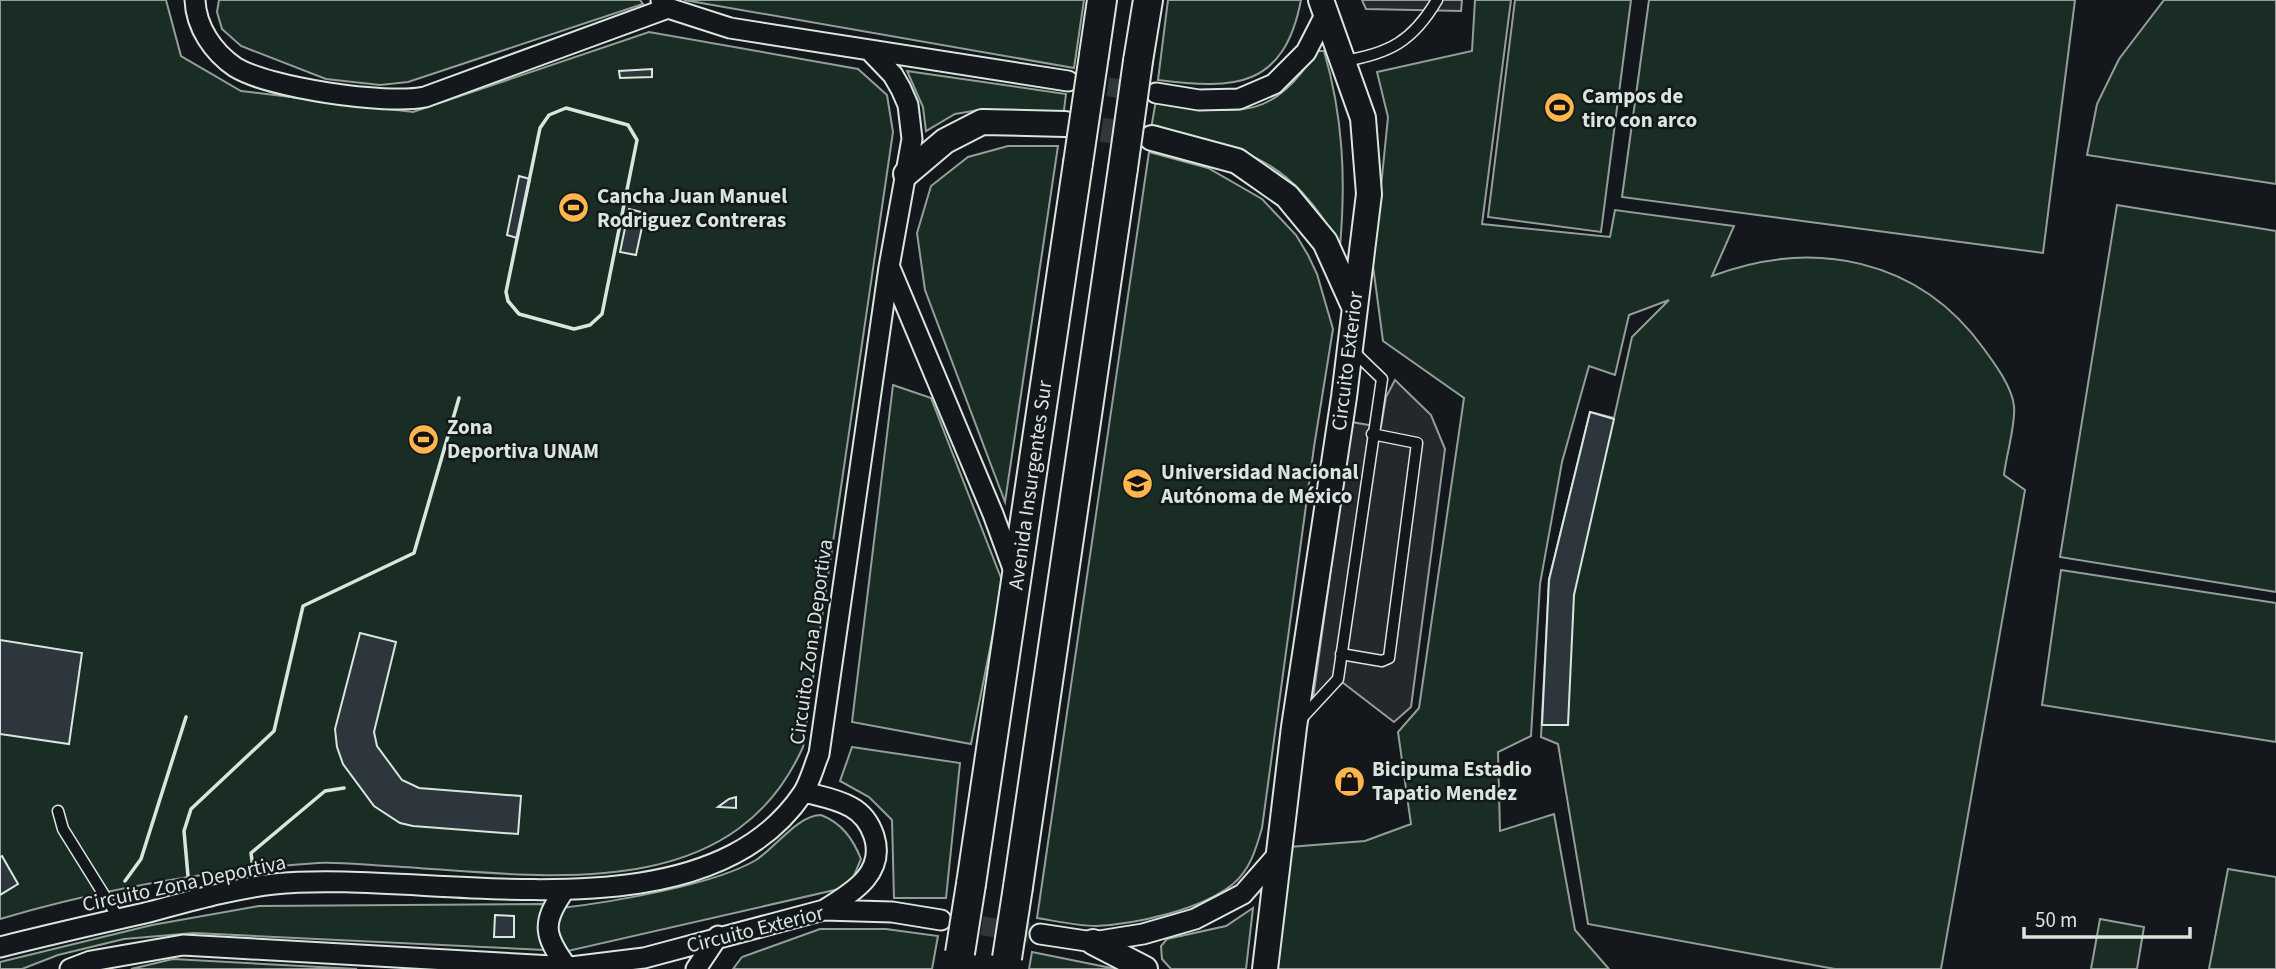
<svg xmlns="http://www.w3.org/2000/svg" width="2276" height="969" viewBox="0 0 2276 969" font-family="'Source Sans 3',sans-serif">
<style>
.green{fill:#1a2d24;stroke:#939e99;stroke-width:2}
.parking{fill:#24282b;stroke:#939e99;stroke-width:2}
.building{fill:#2c363c;stroke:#d8e6dc;stroke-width:2}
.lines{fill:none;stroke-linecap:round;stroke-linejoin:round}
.minor-tunnel{stroke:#313739;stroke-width:19;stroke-dasharray:19 10;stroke-linecap:butt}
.tertiary-tunnel{stroke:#313739;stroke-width:24;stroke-dasharray:24 12;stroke-linecap:butt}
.service-casing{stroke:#d8e6dc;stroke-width:13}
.minor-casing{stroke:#d8e6dc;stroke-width:23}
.tertiary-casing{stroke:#d8e6dc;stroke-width:28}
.secondary-casing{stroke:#d8e6dc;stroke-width:32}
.service{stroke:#14181c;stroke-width:10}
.minor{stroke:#14181c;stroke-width:19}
.tertiary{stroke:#14181c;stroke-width:24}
.secondary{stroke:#14181c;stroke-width:28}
.secondary-bridge-casing{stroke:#d8e6dc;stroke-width:32;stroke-linecap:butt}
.secondary-bridge{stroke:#14181c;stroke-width:28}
.wall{stroke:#d8e6dc;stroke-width:3.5}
.labels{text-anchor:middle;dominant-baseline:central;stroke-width:5;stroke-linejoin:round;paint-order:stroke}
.poi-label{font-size:21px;font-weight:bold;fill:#d8e6dc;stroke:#14181c;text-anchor:start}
.street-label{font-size:21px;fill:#d8e6dc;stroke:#14181c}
</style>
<rect width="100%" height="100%" fill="#14181c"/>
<path class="green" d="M0,0H166L181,56L241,91L413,112L649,32L858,69L887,95L893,132L803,747C730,911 534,874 387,866C365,865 341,862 318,863C212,870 102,889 0,919Z
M219,0H640L643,4L408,82L380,85L326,79L241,46L222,29L217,12Z
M684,0H1084L1074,68Z
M1168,0H1301C1284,88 1235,90 1158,80Z
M1475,0H1511L1482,224L1610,237L1615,210L1734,226L1712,276C1813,238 1919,258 1984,349C1995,364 2012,387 2014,406C2016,424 2006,456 2004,475L2025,490L1941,969H1835L1588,924L1558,744L1541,737L1549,580L1590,412L1614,418L1632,337L1669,300L1629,315L1615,375L1589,366L1562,462L1540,584L1531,736L1498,752L1500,831L1554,814L1575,930L1609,969H1275L1289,847L1365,841L1411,824L1398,732L1419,708L1464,398L1383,341L1373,266L1388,117L1377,72L1472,51Z
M1515,0H1631L1601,232L1488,217Z
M1649,0H2075L2043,253L1622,197Z
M2164,0H2276V184L2087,155L2097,104L2119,59Z
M1317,51H1324C1343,116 1346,179 1340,246C1292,160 1244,145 1151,129L1156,100C1234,112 1268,127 1317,51Z
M907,71L1066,94L1063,118L985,109L955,114L926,131L923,107Z
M1008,146H1058L1005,502L925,290L917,233L931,186L968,157Z
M1149,152L1208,168L1262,199L1296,235L1308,255L1317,274L1333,329L1314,447L1262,828C1256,849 1250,870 1233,884C1201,910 1136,924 1096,926C1077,926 1056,921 1037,918Z
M2117,205L2276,231V592L2060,557Z
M893,385L931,398L1003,583L971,744L852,722Z
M2061,570L2276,603V742L2042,705Z
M852,747L960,763L946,898H894L892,820L869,797L840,781Z
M821,815C842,823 853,839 861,859L853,878L839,889L568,951C555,934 555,928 561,908C612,902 714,885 756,860C776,847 798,815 821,815Z
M2228,869L2276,877V969H2209Z
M544,904L538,929L544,950L194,933L124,939L58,955L22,969H0V962L152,925L259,906Z
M1253,908L1246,969H1171L1162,959L1161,946L1167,939L1226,926Z
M2100,919L2144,927L2137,969H2091Z
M820,929H886L938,936L932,969H733L742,957Z
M1032,952L1116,969H1029Z
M173,959L357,969H131Z"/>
<path class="parking" d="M1362,0H1462L1461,11L1366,9Z
M1395,380L1431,415L1445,449L1411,707L1394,722L1338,679L1313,699L1351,422L1381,427L1386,397Z"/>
<path class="building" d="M652,69V77L620,78L619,71Z
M519,176L530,179L517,238L507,235Z
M629,209L645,213L636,255L620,252Z
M1590,412L1614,419L1574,595L1568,725H1542L1549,580Z
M360,633L396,642L374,732L377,746L402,780L419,788L521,796L518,834L413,826L400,823L374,806L343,764L337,747L335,729Z
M0,640L82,653L69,744L0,734Z
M736,797V808L718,807L729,799Z
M2,856L18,884L0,895V857Z
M495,915L514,916V937H494Z"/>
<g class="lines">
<path class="minor-tunnel" d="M1079,83L1146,92
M953,922L1040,934"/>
<path class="tertiary-tunnel" d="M1066,124L1148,137"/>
<defs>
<path id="service" d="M1343,61C1389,54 1413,41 1437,0
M1341,654L1382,661L1389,658L1417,443L1372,434
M1301,719L1338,679L1382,379L1353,351
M58,811L63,829L119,919"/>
<path id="minor" d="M195,0C196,27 213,52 235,67C269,88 386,105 425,97L668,8
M661,1L668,8L730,28L1068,81
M1156,93L1199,100L1239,99L1274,84L1306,52L1327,11
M890,268L993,514L1015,574
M804,792C819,796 837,799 851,807C862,813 870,824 874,836C886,874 851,893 824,910
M564,891C541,923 544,936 567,967
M1040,934L1093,942L1143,934L1195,919L1243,894L1279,853
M0,947C48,935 96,924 145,913C187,902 231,889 274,884C425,868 701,945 803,793C810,782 814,766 819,754L889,267L912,139L908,105L901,89L893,75L870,51
M70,969L91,961L183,945L571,967L644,958L824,910L892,912L941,920
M696,969L718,936"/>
<path id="tertiary" d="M1152,138L1237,161L1287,196L1325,242L1353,304
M906,174L945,141L982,122L1065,124
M1093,942L1145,969
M1265,969L1294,727L1344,397L1369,194L1363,118L1321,0"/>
<path id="secondary" d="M1094,55L1102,0
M1138,61L1148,0
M971,884L1078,163
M1018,887L1123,168"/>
</defs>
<use href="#service" class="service-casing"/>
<use href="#minor" class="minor-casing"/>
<use href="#tertiary" class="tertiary-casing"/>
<use href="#secondary" class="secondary-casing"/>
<use href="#service" class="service"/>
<use href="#minor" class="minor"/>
<use href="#tertiary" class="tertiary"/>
<use href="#secondary" class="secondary"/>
<defs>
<path id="secondary-bridge" d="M1078,163L1094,55
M1123,168L1138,61
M960,953L971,884
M1007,958L1018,887"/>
</defs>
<use href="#secondary-bridge" class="secondary-bridge-casing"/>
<use href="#secondary-bridge" class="secondary-bridge"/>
<path class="wall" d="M566,108L628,125L637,140L602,314L590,325L574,329L519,314L508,301L506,292L540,128L549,115Z
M253,868L251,853L325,791L344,788
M188,876L184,831L191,809L274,731L303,606L414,553L459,398
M125,881L141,859L186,717"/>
</g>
<defs>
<symbol id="stadium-disc" viewBox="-11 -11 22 22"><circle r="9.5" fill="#ffb74d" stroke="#14181c"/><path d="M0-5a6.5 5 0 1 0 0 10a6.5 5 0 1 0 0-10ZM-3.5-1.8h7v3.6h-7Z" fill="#111"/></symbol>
<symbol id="university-disc" viewBox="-11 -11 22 22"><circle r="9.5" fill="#ffb74d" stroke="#14181c"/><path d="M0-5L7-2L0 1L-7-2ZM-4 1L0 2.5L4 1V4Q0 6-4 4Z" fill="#111"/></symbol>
<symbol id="shop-disc" viewBox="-11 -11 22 22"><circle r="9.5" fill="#ffb74d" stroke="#14181c"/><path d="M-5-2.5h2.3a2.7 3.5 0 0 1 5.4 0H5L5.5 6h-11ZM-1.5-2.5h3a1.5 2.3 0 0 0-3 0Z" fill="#111"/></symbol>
</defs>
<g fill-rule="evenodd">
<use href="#stadium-disc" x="1542" y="90" width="35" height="35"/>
<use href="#stadium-disc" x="556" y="190" width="35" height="35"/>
<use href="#stadium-disc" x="406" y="422" width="35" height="35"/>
<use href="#university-disc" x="1120" y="466" width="35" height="35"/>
<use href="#shop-disc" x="1332" y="764" width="35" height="35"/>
</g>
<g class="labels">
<g class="poi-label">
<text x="1582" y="96">Campos de<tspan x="1582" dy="24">tiro con arco</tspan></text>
<text x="597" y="196">Cancha Juan Manuel<tspan x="597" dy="24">Rodriguez Contreras</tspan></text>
<text x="447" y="427">Zona<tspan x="447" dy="24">Deportiva UNAM</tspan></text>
<text x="1161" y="472">Universidad Nacional<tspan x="1161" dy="24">Autónoma de México</tspan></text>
<text x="1372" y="769">Bicipuma Estadio<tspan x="1372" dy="24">Tapatio Mendez</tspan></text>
</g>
<g class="street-label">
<text transform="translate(1347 361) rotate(-83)">Circuito Exterior</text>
<text transform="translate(1030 485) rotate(-82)">Avenida Insurgentes Sur</text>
<text transform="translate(811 642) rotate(-82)">Circuito Zona Deportiva</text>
<text transform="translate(184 883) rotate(-12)">Circuito Zona Deportiva</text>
<text transform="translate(755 929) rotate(-14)">Circuito Exterior</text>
</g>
</g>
<path d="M2024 927v10h166v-10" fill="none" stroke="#d8e6dc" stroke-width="3.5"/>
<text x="2035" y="927" font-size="21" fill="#d8e6dc" stroke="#14181c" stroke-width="5" paint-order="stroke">50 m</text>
</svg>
